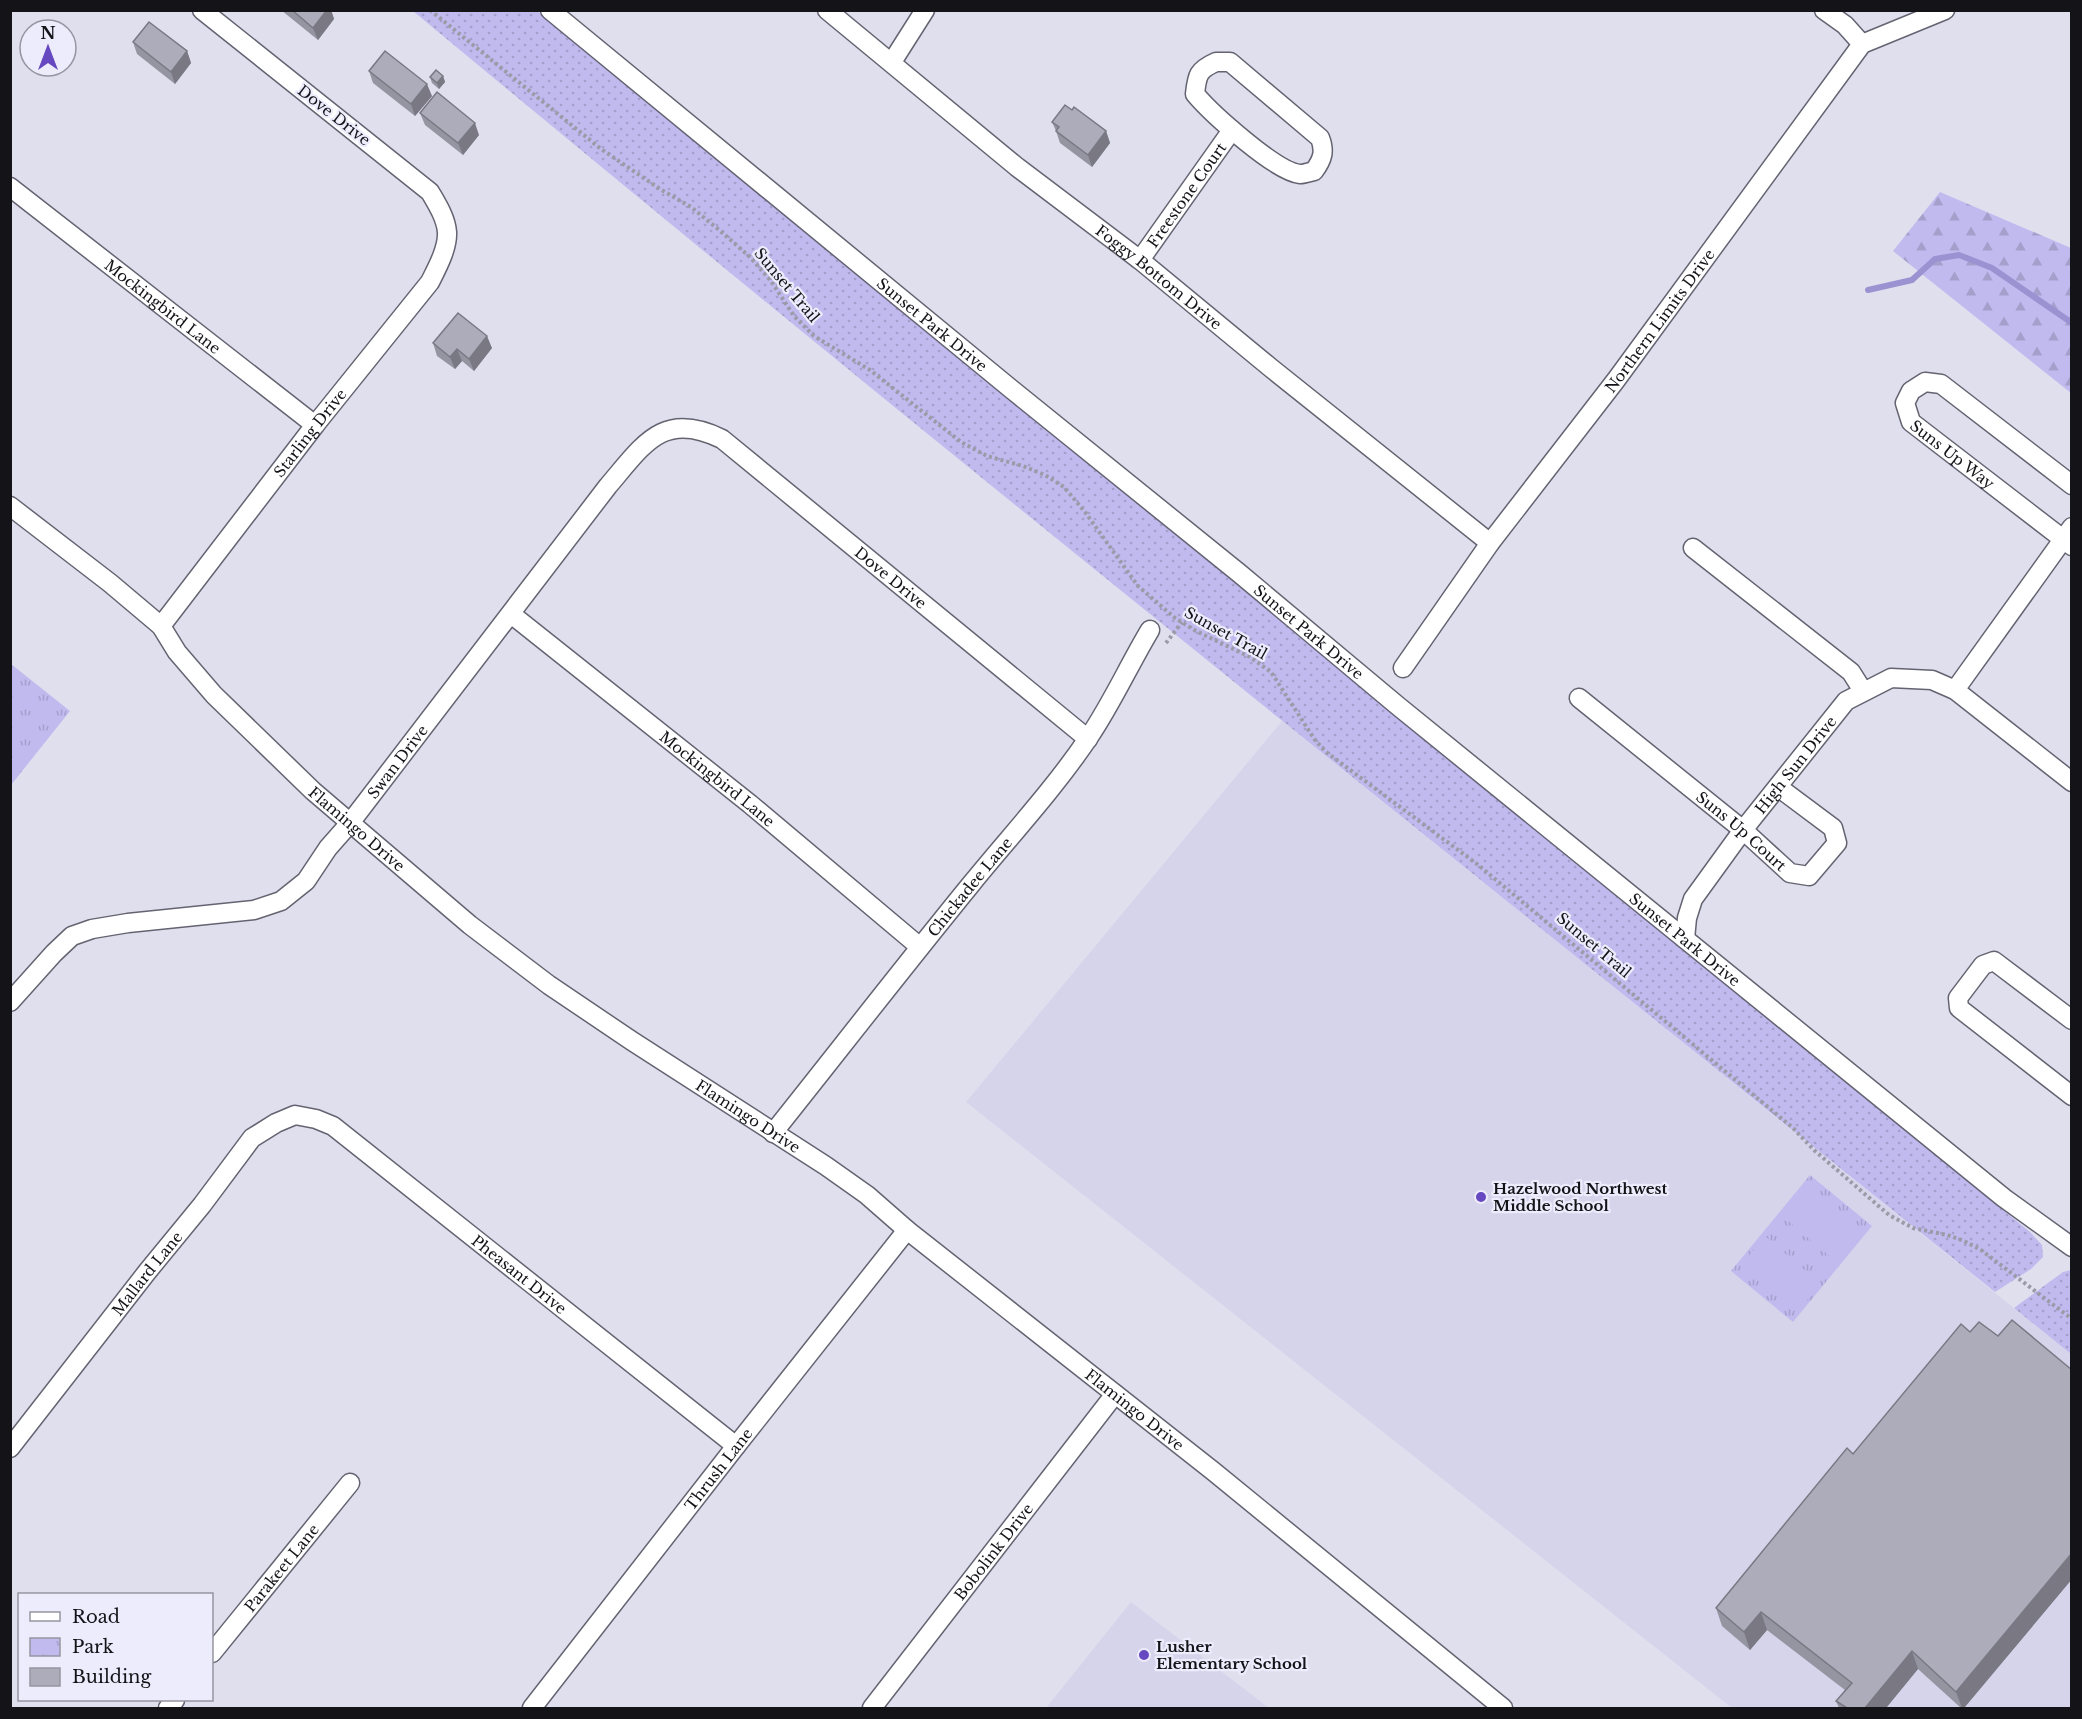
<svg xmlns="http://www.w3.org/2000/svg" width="2082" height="1719" viewBox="0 0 2082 1719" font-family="'Libre Baskerville',serif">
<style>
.built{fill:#d6d4eb}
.grass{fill:url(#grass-dots)}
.forest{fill:url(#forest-firs)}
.park{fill:url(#park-tufts)}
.garden{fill:#c1baef}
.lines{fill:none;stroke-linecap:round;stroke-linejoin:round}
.stream{stroke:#9a92d1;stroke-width:6}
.street-casing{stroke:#646371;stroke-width:21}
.path{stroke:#9b9aa6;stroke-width:4;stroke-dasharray:3 3;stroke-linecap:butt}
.street{stroke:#fff;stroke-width:18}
.wall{fill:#9594a1}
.shaded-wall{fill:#797883}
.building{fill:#adacbb;stroke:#797883;stroke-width:1.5}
.poi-dot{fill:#6648c0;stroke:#edecfc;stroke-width:2}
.labels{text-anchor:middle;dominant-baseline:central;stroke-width:4.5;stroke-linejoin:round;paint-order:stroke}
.street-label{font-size:15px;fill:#131318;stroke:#edecfc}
.poi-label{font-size:15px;font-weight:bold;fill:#131318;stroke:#edecfc;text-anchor:start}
</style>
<defs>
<pattern id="grass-dots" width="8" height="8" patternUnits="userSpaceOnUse" patternTransform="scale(1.5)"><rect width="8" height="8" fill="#c1baef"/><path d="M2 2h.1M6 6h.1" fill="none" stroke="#a59fcc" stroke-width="1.8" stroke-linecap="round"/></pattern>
<pattern id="forest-firs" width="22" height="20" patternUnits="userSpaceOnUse" patternTransform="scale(1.5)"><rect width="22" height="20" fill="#c1baef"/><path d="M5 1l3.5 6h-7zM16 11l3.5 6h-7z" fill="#a59fcc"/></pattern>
<pattern id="park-tufts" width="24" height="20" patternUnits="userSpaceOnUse" patternTransform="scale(1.5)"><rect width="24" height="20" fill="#c1baef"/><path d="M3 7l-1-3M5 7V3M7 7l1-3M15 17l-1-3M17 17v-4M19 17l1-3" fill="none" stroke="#a59fcc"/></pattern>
</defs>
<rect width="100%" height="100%" fill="#e0dfee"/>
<path class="built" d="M1282,721L2071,1354V1708H1732L966,1102Z
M1131,1602L1269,1708H1046Z"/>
<path class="grass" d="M413,11H537L2030,1232L2042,1245L2043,1257L2031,1269L1995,1292C1465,868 935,445 413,11Z
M2071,1270H2072L2071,1354L2014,1308L2063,1272Z"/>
<path class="forest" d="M1940,192L2071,248V393L1893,251Z"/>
<path class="park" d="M11,664L70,711L11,785Z
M1810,1175L1872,1226L1793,1322L1731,1271Z"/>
<path class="garden" d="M1805,1187L1862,1234L1838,1263L1781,1215Z
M1765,1236L1821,1284L1797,1312L1741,1265Z"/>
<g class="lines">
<path class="stream" d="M1868,290L1912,280L1935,259L1959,255L1992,268L2072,323"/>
<defs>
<g id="street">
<path id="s1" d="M550,10L1010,388L1239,573L1398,706L2004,1198L2072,1247"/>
<path id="s2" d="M827,10L1017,167L1140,260L1271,368L1490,543"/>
<path d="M1824,10L1845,25L1862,44"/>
<path d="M892,62L925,10"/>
<path d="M1216,62H1230L1320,138C1325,151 1323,159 1314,171C1310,172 1304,174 1300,174C1276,172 1211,113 1195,94C1197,75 1198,70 1216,62Z"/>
<path id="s3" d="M10,187L315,425"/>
<path id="s4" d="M1140,260L1232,130"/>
<path id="s5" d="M2072,485L1941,384L1925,382L1911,391L1905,403L1911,422L2072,546"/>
<path id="s6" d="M10,506L110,583L161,626L177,652L214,695L313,791L470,925L549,985L632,1041L826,1166L867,1195L907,1230L1213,1471L1503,1708"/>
<path d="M1693,548L1851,672L1863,691"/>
<path id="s7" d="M511,614L750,804L920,947"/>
<path id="s8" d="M161,626L315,425L430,282C437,268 448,248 447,232C446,218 437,204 430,192L202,10"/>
<path id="s9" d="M1403,668L1490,543L1616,380L1862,44L1945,10"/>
<path d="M1955,690L2072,527"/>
<path id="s10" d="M1579,698L1743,830L1790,873L1809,876L1837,843L1833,828L1778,787"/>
<path id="s11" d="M1685,939L1687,918L1693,899L1743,830L1846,701L1891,678L1932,680L1955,690L2072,782"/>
<path id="s12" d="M10,1002L54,953L72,936L92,929L128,923L254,910L281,901L306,881L328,848L350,823L608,486C644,444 663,410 722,439L1088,739"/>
<path d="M2072,1020L1994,961L1983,965L1958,998L1959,1008L2072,1096"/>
<path id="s13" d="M773,1133C840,1049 905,965 972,883C1012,834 1054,789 1089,737C1112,703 1129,665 1150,630"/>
<path id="s14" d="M10,1448L147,1272L202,1205L252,1138L276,1123L295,1115L316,1119L333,1126L736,1446"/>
<path id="s15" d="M212,1653L350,1483"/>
<path d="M168,1708L175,1700"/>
<path id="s16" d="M532,1708L736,1446L907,1230"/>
<path id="s17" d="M872,1708L1115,1394"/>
</g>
</defs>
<use href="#street" class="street-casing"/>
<path class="path" d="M430,10L601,149L660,189L691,207L718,229L750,257L771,281L794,316L814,336L870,370L961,442L987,456L1023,466L1045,475L1064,487L1085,512L1138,586L1175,618L1196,631L1250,657L1271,672L1315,740L1326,752L1477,864L1793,1128L1814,1150L1889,1215L1913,1228L1947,1235L1964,1241L1981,1250L2072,1319
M1166,643L1182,622"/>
<use href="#street" class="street"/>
</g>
<path class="wall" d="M281,10H331L334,19L318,40Z
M133,42L187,51L191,63L175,84L137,54Z
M369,71L432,96L415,116L373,83Z
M443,76L445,82L439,89L432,83L430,77Z
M1072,110L1106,131L1110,143L1092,167L1060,143L1056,131L1052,122Z
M420,113L479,135L463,155L425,125Z
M433,343L492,348L474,371L462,361L455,369L437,356Z
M1853,1454L2072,1579L1964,1708H1961L1918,1669L1886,1708H1839L1836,1701L1845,1690L1767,1630L1750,1650L1722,1626L1716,1608Z"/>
<path class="shaded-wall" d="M327,10H331L334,19L318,40L313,28Z
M187,51L191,63L175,84L171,72Z
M443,76L445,82L439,89L437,83Z
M427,84L432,96L415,116L411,104Z
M475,123L479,135L463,155L458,143Z
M1106,131L1110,143L1092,167L1088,155Z
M487,336L492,348L474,371L469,359Z
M457,349L462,361L455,369L450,357Z
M2072,1553V1579L1964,1708H1962L1956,1692Z
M1761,1612L1767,1630L1750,1650L1744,1632Z
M1912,1651L1918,1669L1886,1708H1865Z"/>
<path class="building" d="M292,10H327L313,28Z
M149,22L187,51L171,72L133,42Z
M385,51L427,84L411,104L369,71Z
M436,70L443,76L437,83L430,77Z
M437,92L475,123L458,143L420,113Z
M1065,105L1072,110L1074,107L1106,131L1088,155L1056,131L1059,127L1052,122Z
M458,313L487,336L469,359L457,349L450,357L433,343Z
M2012,1320L2072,1370V1553L1956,1692L1912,1651L1865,1708H1847L1836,1701L1852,1683L1761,1612L1744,1632L1716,1608L1847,1448L1853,1454L1961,1324L1970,1332L1979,1322L1998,1336Z"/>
<g class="poi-dot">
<circle cx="1481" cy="1197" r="6"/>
<circle cx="1144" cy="1655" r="6"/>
</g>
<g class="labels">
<g class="street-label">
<text transform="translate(334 115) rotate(38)">Dove Drive</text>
<text stroke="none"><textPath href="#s4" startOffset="80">Freestone Court</textPath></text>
<text stroke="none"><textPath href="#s2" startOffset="426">Foggy Bottom Drive</textPath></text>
<text transform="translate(787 285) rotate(50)">Sunset Trail</text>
<text stroke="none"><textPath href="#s3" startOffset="194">Mockingbird Lane</textPath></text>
<text stroke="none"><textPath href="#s9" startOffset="432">Northern Limits Drive</textPath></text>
<text stroke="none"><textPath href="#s1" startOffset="495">Sunset Park Drive</textPath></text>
<text stroke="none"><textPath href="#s8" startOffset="244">Starling Drive</textPath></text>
<text stroke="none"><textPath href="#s5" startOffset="284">Suns Up Way</textPath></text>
<text stroke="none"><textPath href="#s12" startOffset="1190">Dove Drive</textPath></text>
<text stroke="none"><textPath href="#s1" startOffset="981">Sunset Park Drive</textPath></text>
<text transform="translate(1226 633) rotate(29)">Sunset Trail</text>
<text stroke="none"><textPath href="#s12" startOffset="486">Swan Drive</textPath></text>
<text stroke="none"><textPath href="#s11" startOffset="210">High Sun Drive</textPath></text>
<text stroke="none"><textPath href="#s7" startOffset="264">Mockingbird Lane</textPath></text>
<text stroke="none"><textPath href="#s6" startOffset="476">Flamingo Drive</textPath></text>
<text stroke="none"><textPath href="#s10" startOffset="210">Suns Up Court</textPath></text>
<text stroke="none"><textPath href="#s13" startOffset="315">Chickadee Lane</textPath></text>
<text stroke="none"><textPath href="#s1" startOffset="1467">Sunset Park Drive</textPath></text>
<text transform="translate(1594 945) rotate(40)">Sunset Trail</text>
<text stroke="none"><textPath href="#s6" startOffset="962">Flamingo Drive</textPath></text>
<text stroke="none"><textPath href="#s14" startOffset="222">Mallard Lane</textPath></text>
<text stroke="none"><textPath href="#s14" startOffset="720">Pheasant Drive</textPath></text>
<text stroke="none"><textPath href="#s6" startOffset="1448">Flamingo Drive</textPath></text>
<text stroke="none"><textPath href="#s16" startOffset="303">Thrush Lane</textPath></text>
<text stroke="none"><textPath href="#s17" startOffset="198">Bobolink Drive</textPath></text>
<text stroke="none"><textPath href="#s15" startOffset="110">Parakeet Lane</textPath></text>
</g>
<g class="poi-label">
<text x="1493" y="1188">Hazelwood Northwest<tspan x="1493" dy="17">Middle School</tspan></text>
<text x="1156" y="1646">Lusher<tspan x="1156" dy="17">Elementary School</tspan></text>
</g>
</g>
<rect width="2082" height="1719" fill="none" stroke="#131318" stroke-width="24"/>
<rect x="18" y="1593" width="195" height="108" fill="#edecfc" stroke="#9695a1" stroke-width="1.5"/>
<rect x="30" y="1612" width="30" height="9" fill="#ffffff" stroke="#9695a1" stroke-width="1.5"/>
<text x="72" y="1623" font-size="18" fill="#131318">Road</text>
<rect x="30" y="1638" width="30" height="18" fill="url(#park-tufts)" stroke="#9695a1" stroke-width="1.5"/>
<text x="72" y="1653" font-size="18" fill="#131318">Park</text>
<rect x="30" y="1668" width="30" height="18" fill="#adacbb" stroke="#9695a1" stroke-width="1.5"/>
<text x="72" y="1683" font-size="18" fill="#131318">Building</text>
<g transform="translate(48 48)"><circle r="28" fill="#edecfc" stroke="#9695a1" stroke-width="1.5"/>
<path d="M0-4.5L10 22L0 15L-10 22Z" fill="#6648c0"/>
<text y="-9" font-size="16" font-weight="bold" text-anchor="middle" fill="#131318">N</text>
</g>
</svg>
